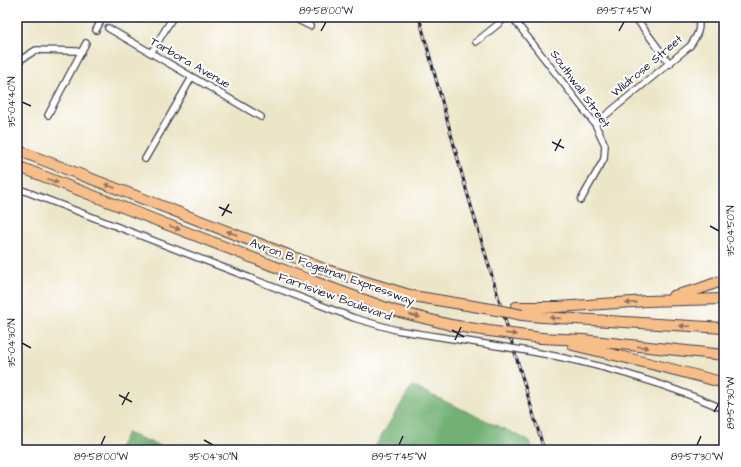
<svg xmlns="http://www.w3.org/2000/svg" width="741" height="467" viewBox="0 0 741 467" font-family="'Architects Daughter',sans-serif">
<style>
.forest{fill:#71b072;stroke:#4a6956}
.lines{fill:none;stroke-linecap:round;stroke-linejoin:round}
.street-casing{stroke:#403f50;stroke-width:8}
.highway-casing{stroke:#403f50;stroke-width:12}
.street{stroke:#fff;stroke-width:5.5}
.highway{stroke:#f7be88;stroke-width:10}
.rail-casing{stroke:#22223b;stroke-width:3}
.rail{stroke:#fff;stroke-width:1.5;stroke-dasharray:4.5;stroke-linecap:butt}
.street-bridge-casing{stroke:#403f50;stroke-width:8;stroke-linecap:butt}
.highway-bridge-casing{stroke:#403f50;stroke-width:12;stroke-linecap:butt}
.street-bridge{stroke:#fff;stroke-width:5.5}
.highway-bridge{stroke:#f7be88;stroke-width:10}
.oneway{fill:#8c7062}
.ticks{fill:none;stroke:#22223b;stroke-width:1.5}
.labels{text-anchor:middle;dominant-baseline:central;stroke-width:4;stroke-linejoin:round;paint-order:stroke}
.street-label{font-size:12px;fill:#22223b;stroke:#fff}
.neatline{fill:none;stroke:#22223b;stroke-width:1.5}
.ticks-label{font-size:10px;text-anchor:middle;fill:#22223b}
</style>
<rect width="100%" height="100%" fill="#fff"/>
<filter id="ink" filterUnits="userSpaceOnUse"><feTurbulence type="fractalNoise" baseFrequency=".025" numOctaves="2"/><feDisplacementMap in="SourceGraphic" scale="8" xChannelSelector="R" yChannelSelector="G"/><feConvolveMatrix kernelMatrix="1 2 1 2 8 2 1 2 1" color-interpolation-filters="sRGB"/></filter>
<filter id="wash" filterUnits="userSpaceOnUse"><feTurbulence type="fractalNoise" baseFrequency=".012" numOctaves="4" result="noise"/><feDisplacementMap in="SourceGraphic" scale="16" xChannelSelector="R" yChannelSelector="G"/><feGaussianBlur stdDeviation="0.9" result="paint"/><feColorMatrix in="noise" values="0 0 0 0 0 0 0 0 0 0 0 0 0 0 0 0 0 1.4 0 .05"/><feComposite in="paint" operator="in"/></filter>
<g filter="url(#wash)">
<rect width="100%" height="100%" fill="#ece6c8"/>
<path class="forest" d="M412,386L530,441L533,450H373Z
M127,433L171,450H118Z"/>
</g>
<g filter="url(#ink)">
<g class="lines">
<defs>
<path id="street" d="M292,17L310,26
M512,17L595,124L605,145L604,159L581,200
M635,17L670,64
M108,28L261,117
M96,30L103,17
M476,42L507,17
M151,53L173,17
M17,62L36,50L77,51L81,53
M48,115L86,43
M595,124L690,46C697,36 701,29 698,17
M145,159L192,77
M17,188L354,318L396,330L498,346
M528,351C597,363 659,381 724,409"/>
<path id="highway" d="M17,150L327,270L413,296L497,310
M17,166L312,281L392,310L451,325L482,330
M673,296L699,289L724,280
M516,307H558L647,301L724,299
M522,315L542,317L724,328
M541,338L583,340L724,355
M573,345C623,357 674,369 724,383"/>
</defs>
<use href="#street" class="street-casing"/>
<use href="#highway" class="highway-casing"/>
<use href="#street" class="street"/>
<use href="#highway" class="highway"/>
<defs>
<path id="rail" d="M419,17L466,189L544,450"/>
</defs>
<use href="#rail" class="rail-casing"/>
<use href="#rail" class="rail"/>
<defs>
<path id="street-bridge" d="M498,346L528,351"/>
<path id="highway-bridge" d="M497,310L522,315
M482,330L541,338"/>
</defs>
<use href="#street-bridge" class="street-bridge-casing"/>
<use href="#highway-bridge" class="highway-bridge-casing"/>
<use href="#street-bridge" class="street-bridge"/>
<use href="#highway-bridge" class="highway-bridge"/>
</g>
<defs><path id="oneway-solid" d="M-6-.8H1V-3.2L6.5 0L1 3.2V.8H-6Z"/></defs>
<g class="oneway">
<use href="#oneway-solid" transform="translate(53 181) rotate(21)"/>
<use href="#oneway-solid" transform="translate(110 186) rotate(-159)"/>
<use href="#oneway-solid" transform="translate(175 228) rotate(21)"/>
<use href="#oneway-solid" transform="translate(232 233) rotate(-159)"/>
<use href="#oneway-solid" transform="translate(631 303) rotate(176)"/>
<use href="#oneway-solid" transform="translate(415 316) rotate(15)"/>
<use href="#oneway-solid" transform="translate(555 318) rotate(-176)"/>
<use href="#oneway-solid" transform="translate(685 326) rotate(-177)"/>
<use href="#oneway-solid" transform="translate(511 334) rotate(7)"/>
<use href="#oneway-solid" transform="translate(643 347) rotate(6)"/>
</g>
</g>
<path class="ticks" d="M321,31L326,22M619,31L624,22M22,102L31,106M552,142L564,148M555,151L561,139M219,207L232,213M222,216L229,204M710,226L719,231M452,330L464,337M455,340L461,327M22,343L31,348M119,395L132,402M122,405L129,392M714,412L719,403M204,440L213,445M101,445L105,436M399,445L403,436M697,445L701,436"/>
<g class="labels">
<g class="street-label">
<text transform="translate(190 63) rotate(30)">Tarbora Avenue</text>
<text transform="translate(647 66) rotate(-40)">Wildrose Street</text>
<text transform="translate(580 89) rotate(54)">Southwall Street</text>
<text transform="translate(332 272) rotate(20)">Avron B Fogelman Expressway</text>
<text transform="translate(335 297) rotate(20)">Farrisview Boulevard</text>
</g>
</g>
<rect width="741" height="467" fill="none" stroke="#fff" stroke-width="44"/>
<rect x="22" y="22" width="697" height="423" class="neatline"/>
<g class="ticks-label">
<text x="326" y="14">89°58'00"W</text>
<text x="624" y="14">89°57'45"W</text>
<text transform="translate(11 102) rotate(-90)" y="4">35°04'40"N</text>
<text transform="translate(730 231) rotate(-90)" y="4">35°04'50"N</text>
<text transform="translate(11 343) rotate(-90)" y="4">35°04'30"N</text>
<text transform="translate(730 403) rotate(-90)" y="4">89°57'30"W</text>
<text x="101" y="460">89°58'00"W</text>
<text x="213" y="460">35°04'30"N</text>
<text x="399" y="460">89°57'45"W</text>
<text x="697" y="460">89°57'30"W</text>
</g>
</svg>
